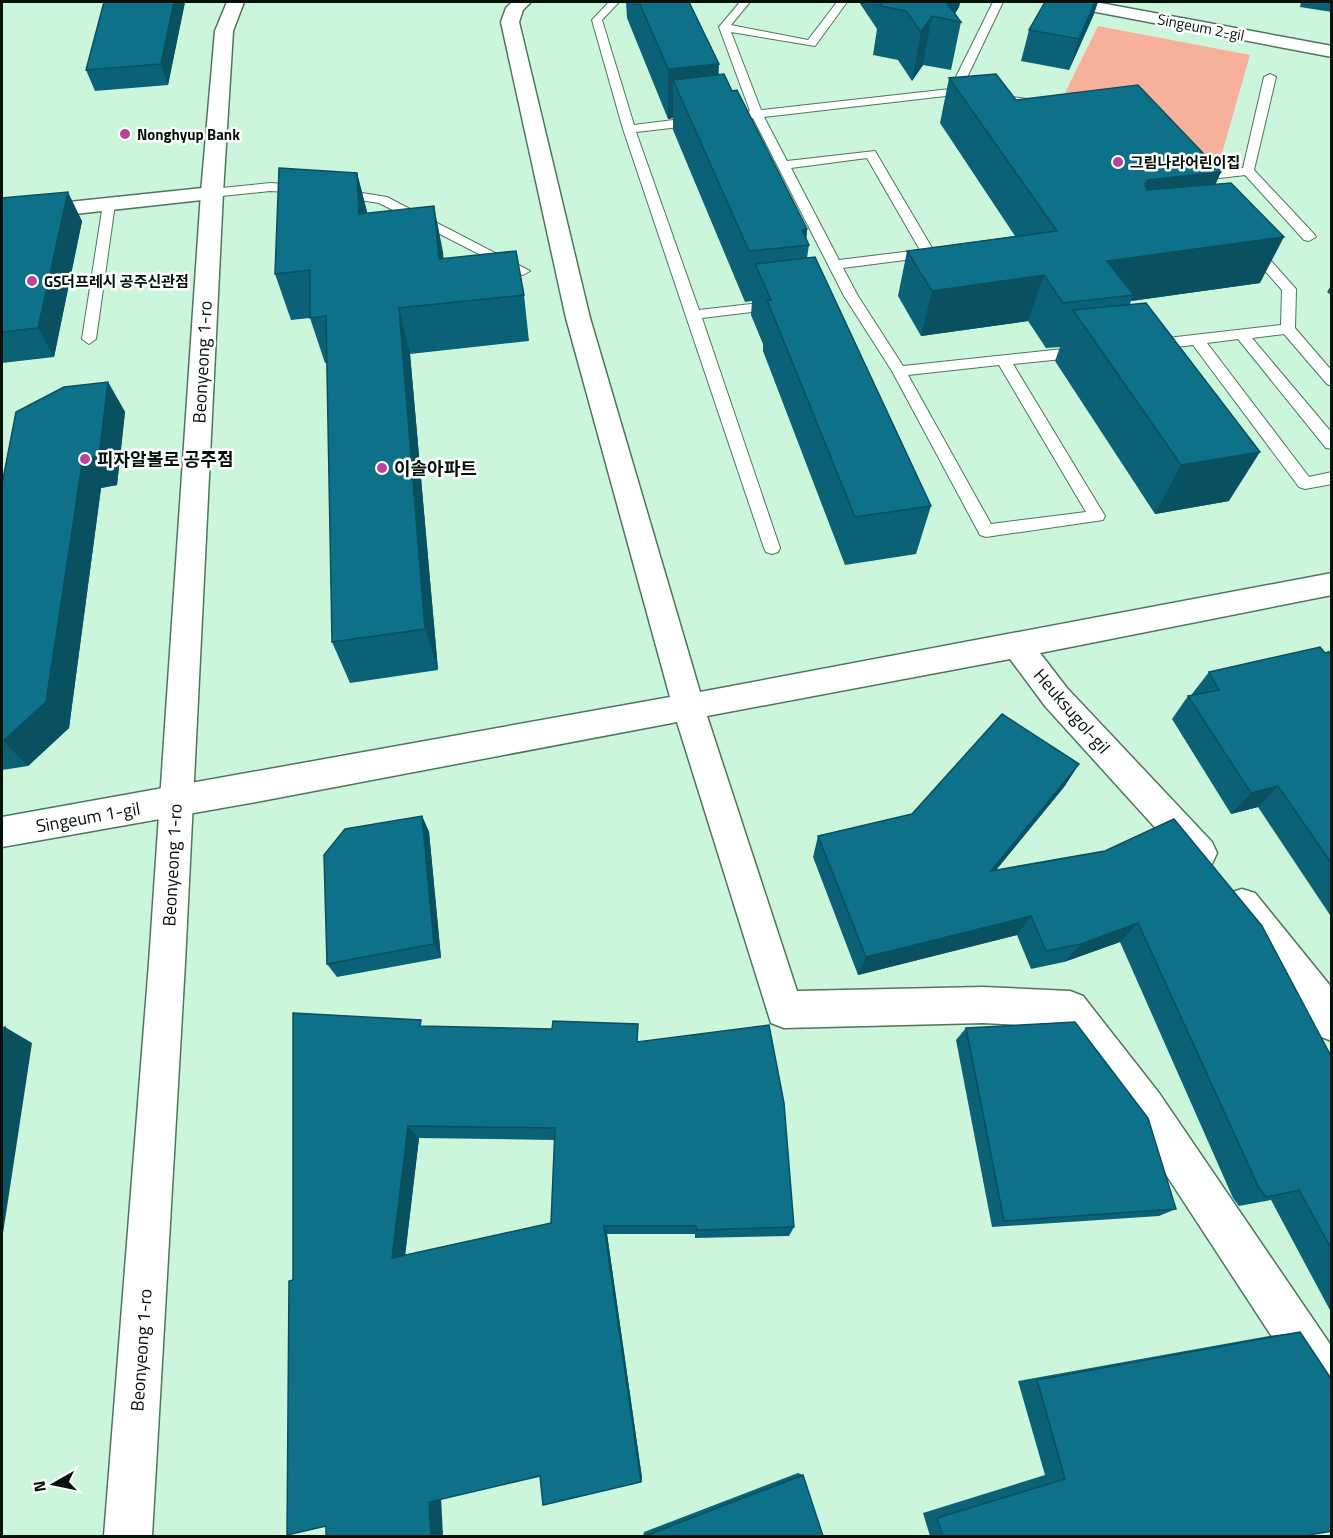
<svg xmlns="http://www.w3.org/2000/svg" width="1333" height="1538" viewBox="0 0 1333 1538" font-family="'Titillium Web','Noto Sans KR',sans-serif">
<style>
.green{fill:#f7b19a}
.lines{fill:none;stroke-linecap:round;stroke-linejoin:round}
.service-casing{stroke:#4e755f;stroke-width:2}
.minor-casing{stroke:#4e755f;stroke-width:3}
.tertiary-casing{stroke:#4e755f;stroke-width:3}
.secondary-casing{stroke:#4e755f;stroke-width:3}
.service{fill:#fff;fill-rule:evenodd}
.minor{fill:#fff;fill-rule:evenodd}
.tertiary{fill:#fff;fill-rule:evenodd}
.secondary{fill:#fff;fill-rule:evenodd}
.wall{fill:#0b6276;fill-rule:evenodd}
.shaded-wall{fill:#095060}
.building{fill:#0d7289;stroke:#095060;stroke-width:1.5;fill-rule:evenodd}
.poi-dot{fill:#b9439b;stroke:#fff;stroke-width:2}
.labels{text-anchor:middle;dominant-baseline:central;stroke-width:5;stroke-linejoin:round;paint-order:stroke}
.far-street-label{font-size:15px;fill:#04120a;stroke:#fff}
.far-poi-label{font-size:15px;font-weight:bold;fill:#04120a;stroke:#fff;text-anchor:start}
.street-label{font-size:18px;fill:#04120a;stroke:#fff}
.poi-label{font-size:18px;font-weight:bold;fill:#04120a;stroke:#fff;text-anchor:start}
</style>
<rect width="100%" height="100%" fill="#cbf6dc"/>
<path class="green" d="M1098,26L1250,55L1221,157H1188L1166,114L1064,95Z"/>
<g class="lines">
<defs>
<path id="service" d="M609,2H619L602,20L634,125L697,117L703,121L697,125L636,132L699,310L777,301L784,305L777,309L702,318L780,548L778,552L772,554L766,552L764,548L623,129L592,20Z
M740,2H750L731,25L808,40L837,2H847L815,46L731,32L761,110L950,89L993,2H1003L961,90L1042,101L1046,102V106L954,95L764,117L787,161L875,151L935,253L928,257L843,268L858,296L903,366L1082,347L1087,349L1089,352L1087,355L1082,357L1013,364L1105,516L1103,520L986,537L980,535L892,371L844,296L753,118L747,119L741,115L750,111L719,27ZM867,158L920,250L839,260L791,168ZM999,365L1086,512L991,524L908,375Z
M1270,74L1276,77L1254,170L1314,234L1316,237L1309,241L1304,240L1245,175L1194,181L1188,177L1194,173L1243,168L1264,77Z
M270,183L304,185L310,189L304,193L270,191L212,197L206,193L212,189Z
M337,189L387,197L530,271L523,275L518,274L379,203L333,196L331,193Z
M109,200L115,204L96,339L89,344L82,339L103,204Z
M1251,243L1256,244L1296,289L1295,328L1332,371V386L1327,384L1284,334L1252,338L1332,433V449L1326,448L1238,339L1207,343L1309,477L1332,472V484L1305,489L1299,487L1193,345L1150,350L1143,345L1150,340L1281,325L1282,290L1244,247Z"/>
<path id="minor" d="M512,2H531L523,10L519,22L590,318L700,692L1332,573V595L1040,653L1067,688L1212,842L1217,853L1212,864L1200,868L1188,864L1045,706L1010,659L707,716L797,991L983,987L1070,991L1083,996L1159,1093L1332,1347V1411L1316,1404L1131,1121L1060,1027L983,1023L784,1028L771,1023L677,722L256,802L2,847V817L670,697L566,318L501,22L506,8Z
M212,187L220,188L223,193L220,198L2,222V209Z
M1242,889L1255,893L1332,988V1041L1319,1036L1312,1023L1229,917L1224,905L1229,893Z"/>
<path id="tertiary" d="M1061,2H1095L1332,46V57L1070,7L1064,6Z"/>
<path id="secondary" d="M227,2H244L233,31L223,193L185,963L152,1536H104L149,963L201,193L215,31Z"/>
</defs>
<use href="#service" class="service-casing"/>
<use href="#minor" class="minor-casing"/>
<use href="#tertiary" class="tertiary-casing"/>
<use href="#secondary" class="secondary-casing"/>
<use href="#service" class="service"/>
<use href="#minor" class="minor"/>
<use href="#tertiary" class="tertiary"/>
<use href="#secondary" class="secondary"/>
</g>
<path class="wall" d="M104,2H185L168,85L95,91L86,70Z
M626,2H689L719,75L732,91L807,229L806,239L809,245L807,258L931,506L916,554L845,565L763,351V344L751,315L752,301L745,302L673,130V118L668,119L627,18Z
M859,2H960L959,7L955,13L961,22L951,70L923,65L912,81L898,60L873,55L877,29Z
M1301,2H1332V12L1300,7Z
M1094,14L1069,70L1021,61L1029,30Z
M949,78L1016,100L1221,172L1215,184L1260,283L1131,301L1130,304L1229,501L1155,514L1055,361L1060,347L1046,348L1028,321L921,336L898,296L907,251L1015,236L940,123Z
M357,173L367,213L443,252V258L524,295L529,341L410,354L438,670L350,683L332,642L327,363H325L310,318L291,320L275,274Z
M2,198L82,221L54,357L2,363Z
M1332,284V296L1327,292Z
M108,382L125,412L117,485L101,488L69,728L28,766L2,770V484Z
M1332,651V918L1258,807L1231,814L1172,719L1188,696L1192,695V694L1209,672Z
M1079,764L1064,787L996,870L1105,851L1332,1058V1314L1271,1200L1239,1206L1233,1198L1120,942L1064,962L1031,969L1017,935L858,975L813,857L818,836L912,814Z
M422,816L429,832L441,958L337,977L327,964Z
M425,1026L639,1041L794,1227L789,1236L695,1238V1234H607L642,1478L641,1482L540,1476L326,1526L293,1280ZM419,1138L555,1140L551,1223L405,1255Z
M966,1028L1176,1209L1159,1216L992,1227L956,1040Z
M1300,1332L1303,1536H930L923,1513L1045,1475L1018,1381L1269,1336Z
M798,1473L803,1475L823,1536H643L644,1532Z"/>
<path class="shaded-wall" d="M174,2H185L168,85L161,64Z
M944,2H960L959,7L951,20Z
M1095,2H1098L1094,14L1069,70L1079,39Z
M932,16L923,65L912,81L921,32Z
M719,64L717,113L673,80V118L668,119V69Z
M1221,172L1201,217L1131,226L1145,184L1148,180Z
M357,173L369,219L359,214Z
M68,192L82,221L54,357L38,328Z
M434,206L443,252L448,305L439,259Z
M807,229L806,245L802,230Z
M1284,237L1260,283L1131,301L1134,295L1107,261Z
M1044,275L1028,321L921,336L932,291Z
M399,308L410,354L438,670L425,629Z
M108,382L125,412L117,485L101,488L69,728L28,766L3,741L83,458Z
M1260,452L1229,501L1155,514L1181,465Z
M1079,764L1064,787L979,891L991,871Z
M1278,786L1258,807L1231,814L1251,793Z
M422,816L429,832L441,958L434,944Z
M1031,916L1017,935L858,975L866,957Z
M1138,923L1120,942L1064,962L1081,944Z
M5,1027L32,1043L2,1240V1049Z
M408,1126L419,1138L404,1265L392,1258Z
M604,1226L607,1234L642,1478L641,1482Z
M441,1497L443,1536H431L429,1502Z"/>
<path class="building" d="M104,2H174L161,64L86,70Z
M639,2H689L719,64L668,69Z
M884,2H946L961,22L932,16L921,32L906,11L880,6Z
M1045,2H1095L1079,39L1029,30Z
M724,74L732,91L737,90L807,229L802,230L809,245L749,251L673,80Z
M996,74L1016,100L1138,85L1221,172L1148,180L1145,184L1147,190L1231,183L1284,237L1107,261L1134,295L1063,303L1044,275L932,291L907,251L1057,231L949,78Z
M279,168L357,173L359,214L434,206L439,259L516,251L524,295L399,308L425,629L332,642L326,316L310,318V270L275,274Z
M68,192L38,328L2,332V198Z
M815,257L931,506L855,517L767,300H771L755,264Z
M1146,303L1260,452L1181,465L1073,310Z
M108,382L99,456L83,458L46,702L3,741H2V484L16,412L64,387Z
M1320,647L1325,653L1332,651V864L1278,786L1251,793L1188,696L1219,690L1209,672Z
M1002,714L1079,764L991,871L1105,851L1174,819L1262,926L1332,1058V1250L1299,1190L1266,1197L1259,1188L1138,923L1081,944L1046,951L1031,916L866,957L818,836L912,814Z
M422,816L434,944L327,964L324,855L345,829Z
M293,1013L421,1020L420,1026L552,1029L553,1021L638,1024L637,1042L769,1025L784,1103L794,1227L697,1230L696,1226H604L641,1482L543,1505L540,1476L429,1502L431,1536H326V1526L287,1535L289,1281L293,1280ZM408,1126L555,1128L551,1223L392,1258Z
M1075,1022L1148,1118L1176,1209L1004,1221L966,1028Z
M5,1027L2,1049V1028Z
M1300,1332L1332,1380V1531L1303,1536H943L937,1518L1065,1479L1037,1380Z
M803,1475L823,1536H645Z"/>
<g class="poi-dot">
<circle cx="125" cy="134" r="6"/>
<circle cx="1118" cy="162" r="6"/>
<circle cx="32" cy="281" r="6"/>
<circle cx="85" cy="459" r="6"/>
<circle cx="382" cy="468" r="6"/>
</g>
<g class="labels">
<g class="far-street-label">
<text transform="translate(1201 27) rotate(11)">Singeum 2-gil</text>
</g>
<g class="far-poi-label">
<text x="137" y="134">Nonghyup Bank</text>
<text x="1130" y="162">그림나라어린이집</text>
<text x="44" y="281">GS더프레시 공주신관점</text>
</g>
<g class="street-label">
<text transform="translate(202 362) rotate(-87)">Beonyeong 1-ro</text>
<text transform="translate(1072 711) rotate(49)">Heuksugol-gil</text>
<text transform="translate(88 817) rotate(-10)">Singeum 1-gil</text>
<text transform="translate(172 865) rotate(-87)">Beonyeong 1-ro</text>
<text transform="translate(141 1350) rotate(-86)">Beonyeong 1-ro</text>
</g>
<g class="poi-label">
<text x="97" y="459">피자알볼로 공주점</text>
<text x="394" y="468">이솔아파트</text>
</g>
</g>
<rect width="1333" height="1538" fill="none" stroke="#04120a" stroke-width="6"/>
<g transform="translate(54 1484) rotate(261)" stroke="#ffffff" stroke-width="4.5" paint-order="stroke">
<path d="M0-4.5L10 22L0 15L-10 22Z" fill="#04120a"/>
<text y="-9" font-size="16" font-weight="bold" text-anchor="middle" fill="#04120a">N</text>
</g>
</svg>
